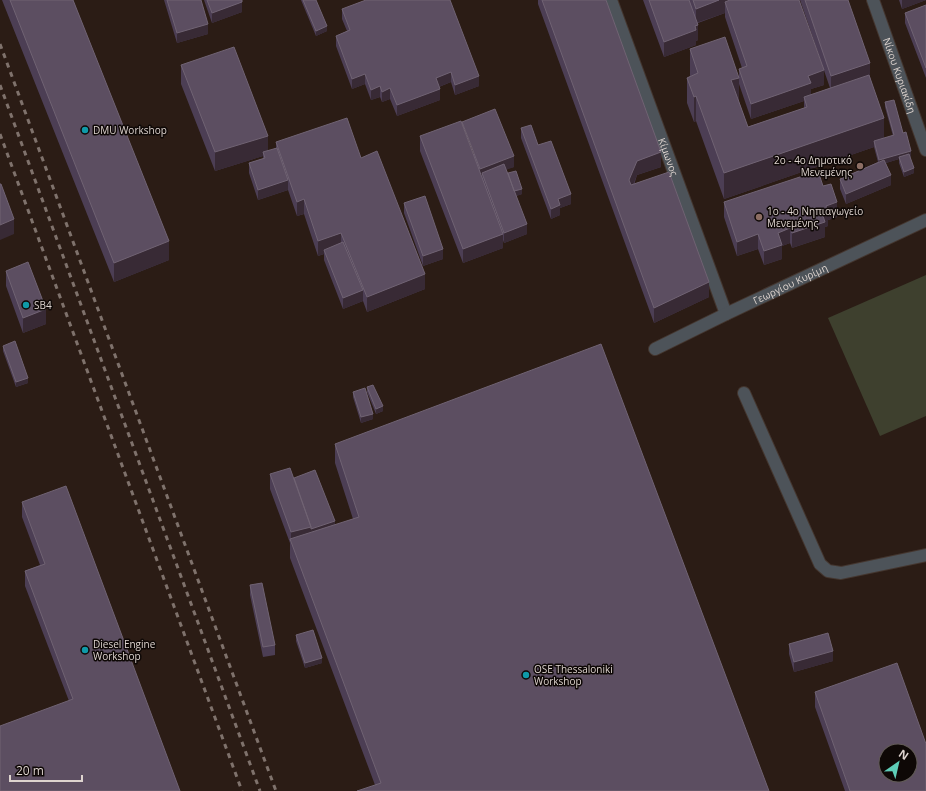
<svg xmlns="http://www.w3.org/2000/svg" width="926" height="791" viewBox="0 0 926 791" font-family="'Open Sans',sans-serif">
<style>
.green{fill:#3e402e}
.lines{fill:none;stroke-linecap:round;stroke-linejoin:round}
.minor-casing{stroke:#44362f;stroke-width:14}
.minor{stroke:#4d5359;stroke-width:12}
.rail{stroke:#7f726c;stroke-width:3;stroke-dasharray:5 5;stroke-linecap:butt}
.wall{fill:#4c3e54}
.shaded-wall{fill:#382a35}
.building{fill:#5c4e61;stroke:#706373;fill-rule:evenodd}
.culture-dot{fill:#0f9aa8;stroke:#0e0806;stroke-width:1.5}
.education-dot{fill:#8d6e63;stroke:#0e0806;stroke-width:1.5}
.labels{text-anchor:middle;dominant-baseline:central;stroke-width:3;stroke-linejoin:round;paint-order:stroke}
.street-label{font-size:10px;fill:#ded4cf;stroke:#0e0806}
.poi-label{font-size:10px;fill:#ded4cf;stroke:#0e0806;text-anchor:start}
</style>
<rect width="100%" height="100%" fill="#2b1c15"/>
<path class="green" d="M926,275V416L880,436L828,318Z"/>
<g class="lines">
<defs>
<g id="minor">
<path id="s1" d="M611,0L726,314"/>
<path id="s2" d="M873,0L926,150"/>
<path id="s3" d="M655,349L726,314L926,220"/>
<path d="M744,393L820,564L828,571L841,573L926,555"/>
</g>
</defs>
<use href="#minor" class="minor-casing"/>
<use href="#minor" class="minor"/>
<path class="rail" d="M0,44L276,791
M0,85L260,791
M0,134L242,791"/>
</g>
<path class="wall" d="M2,0H73L169,260L114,282Z
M164,0H201L208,34L177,43Z
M204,0H242V12L212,23Z
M301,0H316L327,31L316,36Z
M538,0H606L661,167L637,175L634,185L709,297L654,323L538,4Z
M643,0H799L824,85L811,89V95L830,88L800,0H848L870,77L884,138L893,136L885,107V102L903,133L911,156L910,157L914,173L904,177L899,163V159L886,163L891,185L846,204L840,189V179L878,162L874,147L724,199L696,121L694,122L687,103V78L690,76V49L739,102L748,127L804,108V101L751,119L739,84V69L742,68L725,17V13L698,23V40L696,41V45L664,57Z
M899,0H926L902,9Z
M926,5V78L905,23V13Z
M342,9L479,86L455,95L451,82L439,87L440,100L397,116L390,99L382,102L380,97L371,100L365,84L352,89L336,46V36L347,31L342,19Z
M181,65L268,151L276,148V142L361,158L425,289L367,312L363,301L343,309L324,260V254L318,256L304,214L297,216L288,190L258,200L249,173V163L263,159V156L215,171L181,84Z
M521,128L538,145L571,204L560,208V215L551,219L521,138Z
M420,136L514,167L506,169L508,173L522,194L516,196L527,234L504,243L503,240V248L463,263L420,151Z
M823,186L837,217L828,220V226L825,227V237L792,248L790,243L782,246V259L764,265L758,249L737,256L724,217V202Z
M404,203L443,259L423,266L404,213Z
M6,271L46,324L23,333L6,286Z
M3,346L28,383L16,387L3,351Z
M367,387L383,411L376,414L367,392Z
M353,392L373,419L361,423L353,397Z
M335,444L769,791L375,785L290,558V543L270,489V474L294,478L335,525L353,519L335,463Z
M22,502L180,791L69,701L25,586V571L40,565L22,517Z
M250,585L275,645V655L263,657L250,595Z
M296,635L322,663L305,668L296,641Z
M789,644L833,661L794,672L789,654Z
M815,692L926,791H845L815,707Z"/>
<path class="shaded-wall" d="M719,0H761L725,2V13L696,23V9Z
M902,0H926L902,9Z
M242,2V12L212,23V13Z
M208,24V34L177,43V33Z
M698,25V40L696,41V45L664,57V42Z
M327,26V31L316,36V31Z
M870,63V78L831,91V76Z
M824,70V85L811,89V98L804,97V101L751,119V104L808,76Z
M451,72V82L436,88V78Z
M365,74V84L352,89V79Z
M479,76V86L455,95V85Z
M739,78V103L731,80Z
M380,86V97L371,100V90Z
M390,88V99L382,102V92Z
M440,89V100L397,116V105Z
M696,96V121L694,122V97Z
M884,118V143L874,141V147L724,199V173Z
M268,136V155L263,152V156L215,171V152Z
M911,151V156L900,159L899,157V159L879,165V160Z
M661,152V167L637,175L629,195V180L637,161Z
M514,156V167L484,178L482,173V179L480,180V169Z
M914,168V173L904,177V172Z
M891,175V185L846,204V194Z
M288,180V190L258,200V190Z
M522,189V194L513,197V192Z
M571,194V204L560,208V215L551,219V209L558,199Z
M304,199V214L297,216V202Z
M837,202V217L828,220V226L825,227V237L792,248V233L822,213L826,206Z
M14,219V234L0,240V225Z
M527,224V234L504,243V233Z
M790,228V243L782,246V259L764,265V251L778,233Z
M341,233V248L324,250V254L318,256V241Z
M503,234V248L463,263V249Z
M758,234V249L737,256V242Z
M169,241V260L114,282V263Z
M443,249V259L423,266V256Z
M425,274V289L367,312V297Z
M709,282V297L654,323V308Z
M363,290V301L343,309V298Z
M46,309V324L23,333V318Z
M28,378V383L16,387V382Z
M383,406V411L376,414V409Z
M373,414V419L361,423V417Z
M335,521V531L291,543V532Z
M833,651V661L794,672V662Z
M322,658V663L305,668V663Z"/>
<path class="building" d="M10,0H73L169,241L114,263Z
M167,0H201L208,24L177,33Z
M207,0H242V2L212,13Z
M303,0H316L327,26L316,31Z
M366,0H450L479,76L455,85L451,72L436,78L440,89L397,105L390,88L382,92L380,86L371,90L365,74L352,79L336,36L350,30L342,9Z
M542,0H606L661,152L637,161L629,180L631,185L669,172L709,282L654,308Z
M649,0H689L698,25L695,26L696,30L664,42Z
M693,0H719L696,9Z
M730,0H799L824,70L808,76L811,83L751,104L739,69L747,66L725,2Z
M805,0H848L870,63L831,76Z
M926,5V68L905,13Z
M725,37L739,78L731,80L748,127L807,107L804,97L869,75L884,118L724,173L696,96L694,97L687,78L698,73L690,49Z
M234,47L268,136L215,152L181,65Z
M894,100L903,133L906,132L911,151L879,160L874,141L894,135L885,102Z
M495,109L514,156L480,169L462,122Z
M347,118L361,158L377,151L425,274L367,297L341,233L318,241L304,199L297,202L276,142Z
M461,121L503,234L463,249L420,136Z
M531,125L538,145L551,141L571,194L558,199L560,205L551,209L521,128Z
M277,148L288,180L258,190L249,163L265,158L263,152Z
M909,154L914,168L904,172L899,157Z
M884,160L891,175L846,194L840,179Z
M504,164L527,224L504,233L482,173Z
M516,171L522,189L514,191L508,173Z
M818,171L823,186L831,184L837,202L826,206L828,211L822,213L825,222L792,233L790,228L778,233L782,245L764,251L758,234L737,242L724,202Z
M0,184H1L14,219L0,225Z
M425,196L443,249L423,256L404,203Z
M343,242L363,290L343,298L324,250Z
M28,262L46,309L23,318L6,271Z
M15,341L28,378L16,382L3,346Z
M601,344L769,791H357L381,783L290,539L359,517L335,444Z
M373,385L383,406L376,409L367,387Z
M365,388L373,414L361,417L353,392Z
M290,468L311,527L291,532L270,474Z
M315,470L335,521L311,529V527L294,478Z
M66,486L180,791H0V726L73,699L25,571L45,564L22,502Z
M262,583L275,645L263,647L250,585Z
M313,630L322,658L305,663L296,635Z
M828,633L833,651L794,662L789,644Z
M897,663L926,744V791H850L815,692ZM886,751H910V775H886Z"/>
<g class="culture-dot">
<circle cx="85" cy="130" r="4"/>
<circle cx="26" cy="305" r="4"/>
<circle cx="85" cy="650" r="4"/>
<circle cx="526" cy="675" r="4"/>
</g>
<g class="education-dot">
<circle cx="860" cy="166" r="4"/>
<circle cx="759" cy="217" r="4"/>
</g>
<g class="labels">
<g class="street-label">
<text stroke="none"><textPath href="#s2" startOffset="80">Νίκου Κυριακίδη</textPath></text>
<text stroke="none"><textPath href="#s1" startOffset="167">Κίμωνος</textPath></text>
<text stroke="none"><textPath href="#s3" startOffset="150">Γεωργίου Κυρίμη</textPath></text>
</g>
<g class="poi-label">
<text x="93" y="130">DMU Workshop</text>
<text x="852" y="160" text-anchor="end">2o - 4o Δημοτικό<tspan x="852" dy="12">Μενεμένης</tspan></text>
<text x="767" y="211">1o - 4o Νηπιαγωγείο<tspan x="767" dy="12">Μενεμένης</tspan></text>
<text x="34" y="305">SB4</text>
<text x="93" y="644">Diesel Engine<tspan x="93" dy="12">Workshop</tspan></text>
<text x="534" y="669">OSE Thessaloniki<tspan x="534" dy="12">Workshop</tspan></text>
</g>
</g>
<g transform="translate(898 763) rotate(34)"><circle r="19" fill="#0e0806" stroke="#615a56"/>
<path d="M0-3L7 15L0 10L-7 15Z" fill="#5eceb8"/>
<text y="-6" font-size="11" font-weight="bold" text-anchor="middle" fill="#ded4cf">N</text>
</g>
<path d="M10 775v6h72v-6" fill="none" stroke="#ded4cf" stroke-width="2"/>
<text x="16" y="775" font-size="12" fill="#ded4cf" stroke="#0e0806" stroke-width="3" paint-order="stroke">20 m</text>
</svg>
